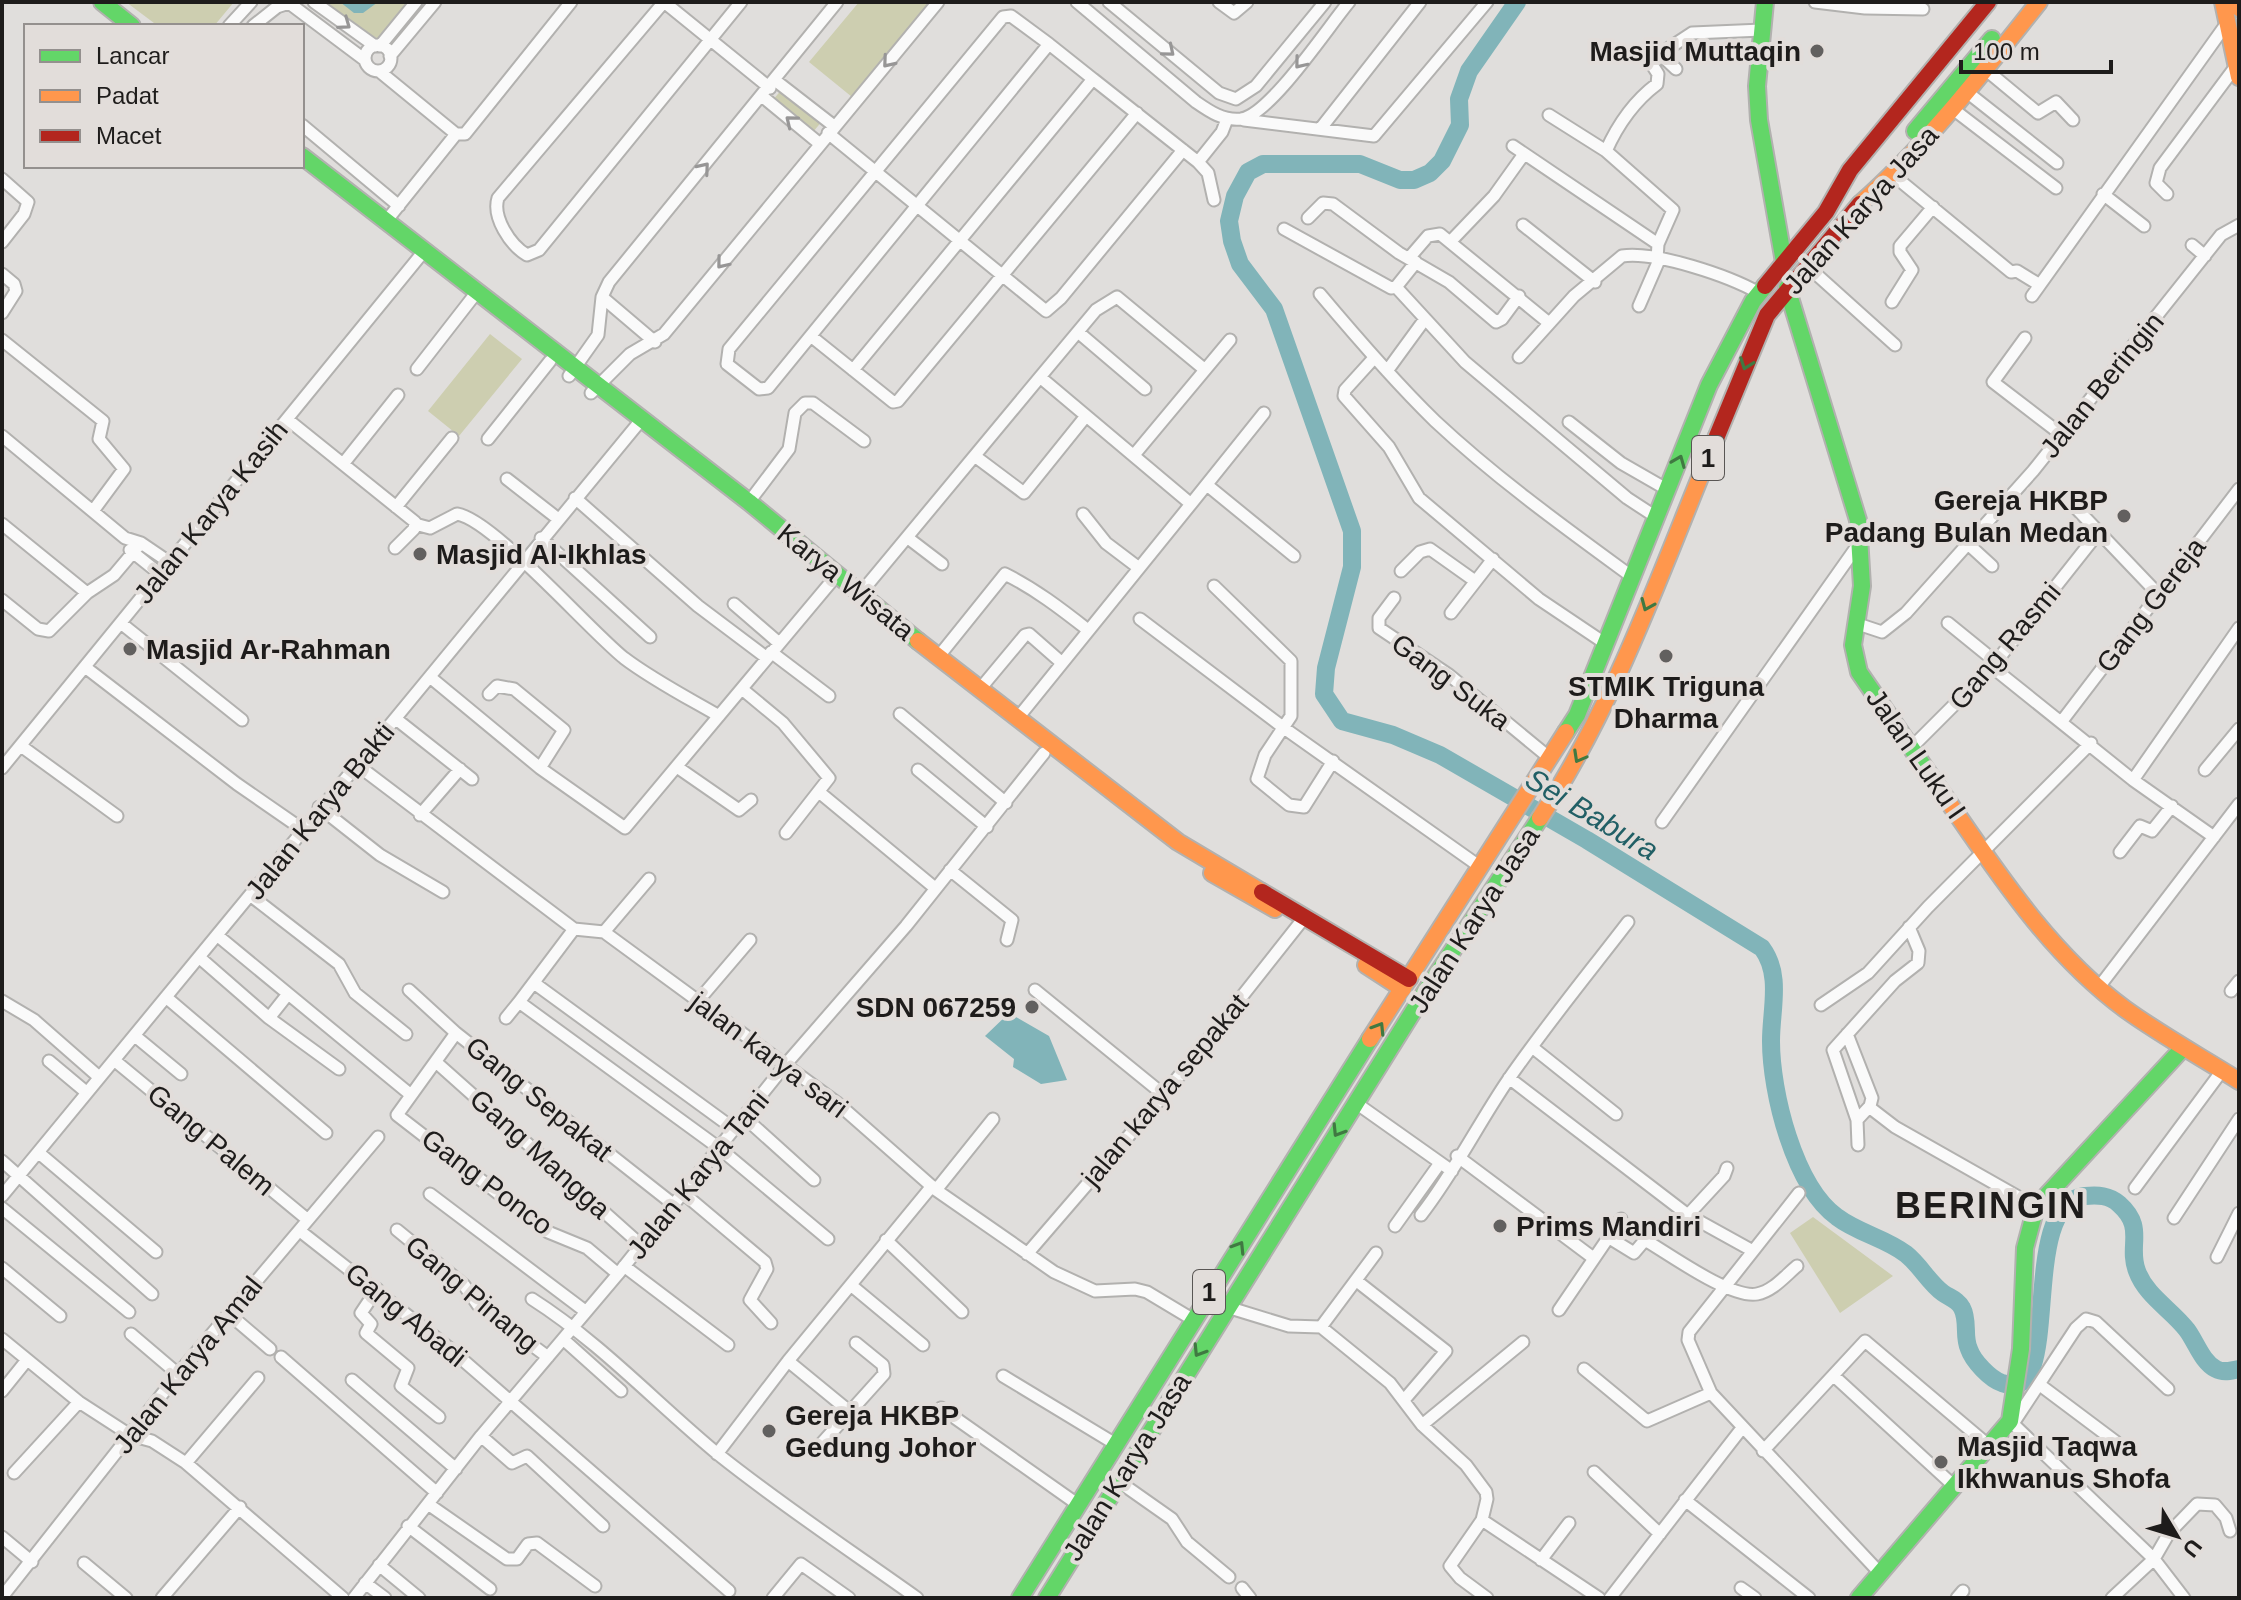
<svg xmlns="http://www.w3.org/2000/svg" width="2241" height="1600" viewBox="0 0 2241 1600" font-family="Helvetica,sans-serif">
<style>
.green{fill:#cdceb0}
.water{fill:#81b4b9}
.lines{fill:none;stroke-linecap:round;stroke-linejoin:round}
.river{stroke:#81b4b9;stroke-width:18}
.street-casing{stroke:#b2b1af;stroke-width:15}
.fast-casing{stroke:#b2b1af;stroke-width:20}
.slow-casing{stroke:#b2b1af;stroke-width:20}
.jam-casing{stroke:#b2b1af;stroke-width:20}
.street{stroke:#fafafa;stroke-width:11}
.fast{stroke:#63d668;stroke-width:16}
.slow{stroke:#ff974d;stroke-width:16}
.jam{stroke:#b3261e;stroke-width:16}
.oneway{stroke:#979696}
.oneway2{stroke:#407942}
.poi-dot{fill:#62605f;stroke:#e2ddda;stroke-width:3}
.labels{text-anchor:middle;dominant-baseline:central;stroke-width:8;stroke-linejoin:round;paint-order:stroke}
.shield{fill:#e2ddda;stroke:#595654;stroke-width:2}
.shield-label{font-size:26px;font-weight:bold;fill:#1e1c1b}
.poi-label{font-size:28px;font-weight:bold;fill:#1e1c1b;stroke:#e2ddda;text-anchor:start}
.street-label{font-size:28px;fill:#1e1c1b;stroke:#e2ddda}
.water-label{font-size:30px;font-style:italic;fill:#215f65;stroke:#e2ddda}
.district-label{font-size:36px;font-weight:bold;letter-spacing:2px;fill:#1e1c1b;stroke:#e2ddda}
</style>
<rect width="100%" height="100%" fill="#e0dedc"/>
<path class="green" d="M126,2H234L214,26H158Z
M319,2H409L378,39Z
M859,2H931L852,97L809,62Z
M782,89L823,120L813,132L773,100Z
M490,334L522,359L459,436L428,411Z
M1813,1217L1893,1276L1840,1313L1790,1233Z"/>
<path class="water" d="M340,2H378L363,13H354Z
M1009,1013L1049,1036L1067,1080L1041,1084L1013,1067L1014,1059L985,1036Z"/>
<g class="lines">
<path class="river" d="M1517,2L1469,71L1459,99L1460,125L1442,161L1430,173L1414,180H1400L1360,164H1263L1248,172L1235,196L1229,221L1232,241L1240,264L1274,309L1352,531V567L1326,668L1324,694L1342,721L1393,735L1440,755L1587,840L1762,948C1782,975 1771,1009 1771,1041C1771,1092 1794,1186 1837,1217C1858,1233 1885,1238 1906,1254C1920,1265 1929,1283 1943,1293C1950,1298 1958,1300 1962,1308C1969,1321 1963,1336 1969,1349C1973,1361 1990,1379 2002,1383C2067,1408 2015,1203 2085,1196C2098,1195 2109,1195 2119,1204C2146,1228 2127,1245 2137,1271C2146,1296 2172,1310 2187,1330C2196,1342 2202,1362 2216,1369C2223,1373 2231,1371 2239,1369"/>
<defs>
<path id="street" d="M314,2L375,46
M664,2L498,198C492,217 510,245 527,255L539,250L741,2
M664,2L770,88
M1077,2L1196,102C1209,111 1223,121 1241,119C1270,115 1328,27 1349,2
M1109,2L1219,93L1236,99L1256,86L1325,2
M1219,2L1234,13L1247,2
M1815,2L1865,8L1923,9
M1011,16L1049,44L768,388L759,389L727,364L729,349L1003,17Z
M229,26L251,2
M253,26L277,7L289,3L365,60
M1049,44L1093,79
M365 58a13 13 0 1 1 26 0a13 13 0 1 1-26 0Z
M380,46L416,2
M1660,54L1676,69
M390,56L435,2
M1985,69L2038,113L2056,102L2073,120
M379,71L456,134H465L571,2
M776,81L834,126
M1967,92L2057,163
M763,97L820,144
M1953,109L2056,188
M1549,115L1606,151
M1244,120L1374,136L1487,2
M302,125L399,206
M1321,128L1420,2
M828,133L1046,311L1061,298L1183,150
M1513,146L1658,244
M1198,162L1222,132L1227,119
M1893,175L2011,272L2017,271L2035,282
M2,179L28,202L24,214L2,242
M2103,194L2144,226
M2167,194L2156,183L2160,168L2236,66
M1308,218L1323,203L1333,204L1399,253L1449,282L1496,322L1502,319L1519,296
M387,220L456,134
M1523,225L1595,282
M1284,229L1391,288L1396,287L1416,262
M1451,241L1494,196L1524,154
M2192,245L2205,256
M1409,258L1428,236L1440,234L1549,323
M1657,259L1658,244L1673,210L1606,151C1618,124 1633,102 1657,84L1658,74L1649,60L1655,52L1660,54L1692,33L1762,30
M1806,265L1895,345
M2,274L14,284L16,291L2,313
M1396,287L1465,362L1627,498L1656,517
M1320,294C1357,338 1394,381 1435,421C1496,478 1564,527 1631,576
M2032,296L2227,23
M602,297L655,342
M1892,302L1912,270L1900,252V246L1933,207
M1639,306L1659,260
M1078,332L1145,389
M812,337L893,402L898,401L1137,113
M2025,338L1993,382L2062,435
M2,340L103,421L99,439L124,469L93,511
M1519,357L1574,296L1622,256C1656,251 1729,276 1759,293
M1374,358L1345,390L1344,396L1389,447L1419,498L1539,599L1606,644
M417,369L473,297
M853,370L1093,79L1198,162L1208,173L1214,200
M1387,371L1425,319
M569,376L598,335L602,297L609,282L837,2
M1040,377L1096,310L1117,297L1204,369
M591,393L630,354L664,334L938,2
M287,419L415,522L414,529L395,548
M1569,422L1621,463L1668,490
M2,436L125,538L141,543L169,562
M488,439L550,361
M1134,455L1230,340
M976,457L1024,493L1086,416
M343,464L398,395
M507,479L557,518
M1207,485L1294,556
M575,498L698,606L767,658
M749,502L789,449L795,413L805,403H813L864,441
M396,507L452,438
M2075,507L2159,595
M1083,514L1106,543L1139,568
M2,524L87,593
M415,524L430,528L457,514C492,519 589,630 624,658C653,680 688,698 719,716
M541,538L650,637
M908,538L942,564
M1968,544L1992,566
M130,550L160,574
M1401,571L1420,552L1430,549L1475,581
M1214,586L1291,661V716L1265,755L1257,779L1289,805L1304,807L1333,761
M859,595L1040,377L1191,504L1264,413
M1394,598L1379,618V628L1449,675L1551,759
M2,600L38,629L49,631L87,593L114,575L141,543
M734,604L779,643
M1451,613L1493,559
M1140,619L1284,728L1479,866
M1948,623L1996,662
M122,624L242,720
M1858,624L1882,632L1906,613L2033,471L2221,235L2239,225
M771,652L829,696
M939,656L1005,574C1035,589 1060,608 1088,630
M85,667L237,784L302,829
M1992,667L2133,780
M430,677L540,768
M742,689L783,723L829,778L786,833
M980,689L1025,635L1029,634L1062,663
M489,694L497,686L514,689L564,730L540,768L625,828L831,582
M900,714L1006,803
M396,719L472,779
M1017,719L1191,504
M2062,721L2239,489
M21,746L117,816
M1913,746L1992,667L2098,533
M356,764L574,929L604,932L836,1102L936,1190L1054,1272L1095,1291L1135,1289L1147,1292L1192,1319
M677,767L739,810L751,800
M2,768L420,256
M918,770L987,827
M2205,770L2239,729
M819,792L935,888
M319,807L380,855L443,892
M420,815L460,769
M1662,822L1860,542
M2214,837L2133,780L2239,628
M2120,852L2140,826L2152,831L2172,806
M950,870L1012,920L1007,940
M250,895L339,964L355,993L406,1034
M574,929L519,1002L719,1148L828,1239
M604,932L649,879
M218,936L411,1095
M200,958L269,1018L288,994
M534,983L734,1129
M2099,987L2239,804
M409,990L456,1033L673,1204
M1035,990L1164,1095
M2231,991L2239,981
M167,998L326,1133
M2,1001L34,1020L99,1077
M698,1001L750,940
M1821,1005L1868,973L1928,907L2091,743
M269,1018L339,1069
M506,1018L519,1002
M456,1033L397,1115L548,1232L587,1248L618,1274
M1847,1034L1872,1098L1870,1106L1857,1120L1858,1145
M135,1036L181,1074
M1532,1047L1616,1114
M114,1060L308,1220
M49,1061L86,1092
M437,1063L641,1245
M1509,1078L1688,1215L1753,1251
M1356,1103L1452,1171
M1869,1107L1895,1127L2036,1207
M744,1117L814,1180
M1857,1120L1833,1050L1895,981L1918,963L1919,951L1909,927
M39,1153L156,1252
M1457,1156L1592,1257
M2,1161L152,1294
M2135,1188L2221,1072
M936,1190L993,1119
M683,1193L765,1262L767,1269L750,1300L771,1323
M1799,1193L1689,1332L1688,1340L1711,1393L1879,1572
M430,1194L585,1311
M2,1196L637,425
M2,1208L129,1312
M1421,1215C1454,1173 1478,1124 1508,1080C1546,1025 1588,974 1628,922
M1688,1215L1724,1176L1727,1168
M2174,1218L2239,1119
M1395,1226L1440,1163
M397,1230L464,1285L478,1305L548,1357
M300,1231L449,1348L729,1591
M1608,1237L1634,1253L1645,1240C1669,1254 1731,1299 1757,1294C1773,1291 1785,1276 1797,1266
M886,1240L962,1312
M1027,1254L1164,1095L1300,923
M2217,1257L2239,1213
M624,1266L728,1345
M2,1268L60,1316
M1358,1282L1446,1351L1404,1400
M852,1286L923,1345
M377,1289L361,1313L371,1324L366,1333L408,1368L401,1386L439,1417
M532,1299C601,1343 656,1403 719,1455C783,1506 851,1551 917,1598
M1227,1307L1289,1326L1321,1327L1390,1383L1422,1425L1466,1465L1486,1492L1487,1499L1482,1520L1450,1566L1460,1578L1487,1598
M1559,1310L1621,1219
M229,1314L270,1349
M1321,1327L1376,1253
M131,1334L178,1374
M2,1339L79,1402L130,1435L152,1441L186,1463L343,1598
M563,1339L621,1391
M281,1357L437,1493
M788,1361L849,1411
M1584,1369L1647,1421L1711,1393
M1003,1376L1117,1445
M1834,1376L1953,1485
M352,1380L456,1469
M2040,1385L2116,1442
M2,1391L27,1360
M941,1408L1080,1506
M2010,1421L2154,1559L2184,1598
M2014,1422L2076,1328L2086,1319L2096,1322L2168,1389
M1422,1425L1523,1342
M481,1436L512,1463L527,1456L603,1526
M822,1443L884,1374L883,1365L856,1343
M1763,1451L1865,1341L1988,1445
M717,1454L788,1361L932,1186
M186,1463L258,1378
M1594,1472L1660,1534
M14,1473L79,1402
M1118,1481L1172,1519L1187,1542L1229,1577
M1685,1500L1809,1598
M428,1504L507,1559H517L528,1544L537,1543L595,1586
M1482,1520L1599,1598
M408,1526L490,1589
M2,1537L32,1562
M1541,1560L1569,1523
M84,1563L126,1598
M379,1565L419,1598
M365,1583L385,1598
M1242,1588L1250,1598
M1741,1588L1755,1598
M2,1597L178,1374L378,1137
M162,1598L240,1507
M354,1598L481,1436L618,1274L786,1064L906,926L1044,753
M773,1598L801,1564L849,1598
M1610,1598L1742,1428
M1957,1598L1963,1591
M2112,1598L2154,1559L2169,1533L2197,1504L2215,1505L2226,1518L2230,1531"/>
<path id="fast" d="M102,2L132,26
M1765,2L1757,86L1759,120L1784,262
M1915,131L1992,39
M302,156L749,502L918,641
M1787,288L1858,520L1862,586L1853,645L1859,672L1936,784
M1566,732L1577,715L1709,385L1753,301L1765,286
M1020,1598L1370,1039
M1047,1598L1424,994L1540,818
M1859,1598L2010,1421L2021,1349L2025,1248L2036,1207L2183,1048"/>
<path id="slow" d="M2223,2L2239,77
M2238,2L2239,8
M1860,204C1928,144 1983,72 2039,2
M918,641L1178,842L1262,892
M1936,784C1992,864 2045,950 2125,1009C2161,1035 2201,1057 2239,1081
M1540,818C1617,701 1663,565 1717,436
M1212,873L1275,909
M1366,965L1403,989
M1370,1039L1566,732"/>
<path id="jam" d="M1765,286L1826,212L1850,170L1988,2
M1717,436L1767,315L1860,204
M1262,892L1409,979"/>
</defs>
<use href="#street" class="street-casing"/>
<use href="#fast" class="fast-casing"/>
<use href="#slow" class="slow-casing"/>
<use href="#jam" class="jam-casing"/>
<use href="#street" class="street"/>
<use href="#fast" class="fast"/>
<use href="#slow" class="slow"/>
<use href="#jam" class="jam"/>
</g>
<defs><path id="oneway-chevron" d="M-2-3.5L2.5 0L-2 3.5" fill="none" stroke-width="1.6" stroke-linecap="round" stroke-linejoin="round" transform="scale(2)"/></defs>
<g class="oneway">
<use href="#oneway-chevron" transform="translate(345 24) rotate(36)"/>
<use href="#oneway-chevron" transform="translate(1169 51) rotate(40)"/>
<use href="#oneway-chevron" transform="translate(888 62) rotate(130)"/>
<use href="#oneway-chevron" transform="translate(1300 63) rotate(129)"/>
<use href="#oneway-chevron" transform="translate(791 121) rotate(-141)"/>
<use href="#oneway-chevron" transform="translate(704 168) rotate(-50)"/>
<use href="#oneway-chevron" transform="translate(722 263) rotate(129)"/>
</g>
<g class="oneway2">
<use href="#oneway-chevron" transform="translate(1746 364) rotate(110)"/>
<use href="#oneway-chevron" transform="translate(1679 461) rotate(-68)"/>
<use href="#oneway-chevron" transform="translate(1647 605) rotate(113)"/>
<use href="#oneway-chevron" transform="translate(1579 757) rotate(119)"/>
<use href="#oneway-chevron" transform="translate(1379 1028) rotate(-58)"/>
<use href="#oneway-chevron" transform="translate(1338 1131) rotate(122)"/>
<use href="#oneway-chevron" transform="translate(1239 1247) rotate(-58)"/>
<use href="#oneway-chevron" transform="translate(1199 1351) rotate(122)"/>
</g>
<g class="poi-dot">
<circle cx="1817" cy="51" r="8"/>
<circle cx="2124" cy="516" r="8"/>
<circle cx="420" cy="554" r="8"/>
<circle cx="130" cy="649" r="8"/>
<circle cx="1666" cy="656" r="8"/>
<circle cx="1032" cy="1007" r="8"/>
<circle cx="1500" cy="1226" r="8"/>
<circle cx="769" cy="1431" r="8"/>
<circle cx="1941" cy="1462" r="8"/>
</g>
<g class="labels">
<g class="shield">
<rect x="1692" y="436" width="32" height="44" rx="6"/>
<rect x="1193" y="1270" width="32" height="44" rx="6"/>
</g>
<g class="shield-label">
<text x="1708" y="458">1</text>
<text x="1209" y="1292">1</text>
</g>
<g class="poi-label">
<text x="1801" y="51" text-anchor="end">Masjid Muttaqin</text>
<text x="2108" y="500" text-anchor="end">Gereja HKBP<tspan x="2108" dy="32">Padang Bulan Medan</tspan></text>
<text x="436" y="554">Masjid Al-Ikhlas</text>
<text x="146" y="649">Masjid Ar-Rahman</text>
<text x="1666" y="686" text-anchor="middle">STMIK Triguna<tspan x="1666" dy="32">Dharma</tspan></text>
<text x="1016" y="1007" text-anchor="end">SDN 067259</text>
<text x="1516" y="1226">Prims Mandiri</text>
<text x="785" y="1415">Gereja HKBP<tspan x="785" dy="32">Gedung Johor</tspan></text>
<text x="1957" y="1446">Masjid Taqwa<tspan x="1957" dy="32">Ikhwanus Shofa</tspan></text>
</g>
<g class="street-label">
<text transform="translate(1861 210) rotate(-48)">Jalan Karya Jasa</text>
<text transform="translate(2102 385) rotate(-51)">Jalan Beringin</text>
<text transform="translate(211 512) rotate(-51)">Jalan Karya Kasih</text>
<text transform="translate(846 582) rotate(39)">Karya Wisata</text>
<text transform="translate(2151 605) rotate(-53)">Gang Gereja</text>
<text transform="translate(2005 646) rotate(-50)">Gang Rasmi</text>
<text transform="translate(1451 682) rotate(37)">Gang Suka</text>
<text transform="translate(1916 754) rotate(55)">Jalan Luku I</text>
<text transform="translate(320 811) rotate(-51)">Jalan Karya Bakti</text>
<text transform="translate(1474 920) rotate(-57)">Jalan Karya Jasa</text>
<text transform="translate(769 1055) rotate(37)">jalan karya sari</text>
<text transform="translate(1165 1090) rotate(-50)">jalan karya sepakat</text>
<text transform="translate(539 1099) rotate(39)">Gang Sepakat</text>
<text transform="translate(211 1140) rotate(40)">Gang Palem</text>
<text transform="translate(540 1154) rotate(42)">Gang Mangga</text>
<text transform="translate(698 1175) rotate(-51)">Jalan Karya Tani</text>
<text transform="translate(487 1182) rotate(37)">Gang Ponco</text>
<text transform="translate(472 1294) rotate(40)">Gang Pinang</text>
<text transform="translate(406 1315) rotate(39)">Gang Abadi</text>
<text transform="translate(188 1365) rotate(-51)">Jalan Karya Amal</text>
<text transform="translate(1127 1467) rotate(-58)">Jalan Karya Jasa</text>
</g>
<g class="water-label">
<text transform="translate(1592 814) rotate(31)">Sei Babura</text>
</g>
<g class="district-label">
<text x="1991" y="1205">BERINGIN</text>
</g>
</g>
<rect width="2241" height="1600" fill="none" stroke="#1e1c1b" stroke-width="8"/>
<rect x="24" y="24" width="280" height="144" fill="#e2ddda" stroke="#94908e" stroke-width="2"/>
<rect x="40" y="50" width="40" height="12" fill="#63d668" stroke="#94908e" stroke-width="2"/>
<text x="96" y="64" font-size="24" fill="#1e1c1b">Lancar</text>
<rect x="40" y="90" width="40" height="12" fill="#ff974d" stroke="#94908e" stroke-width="2"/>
<text x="96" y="104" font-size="24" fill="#1e1c1b">Padat</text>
<rect x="40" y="130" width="40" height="12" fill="#b3261e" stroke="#94908e" stroke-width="2"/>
<text x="96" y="144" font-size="24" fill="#1e1c1b">Macet</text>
<g transform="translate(2177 1536) rotate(128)" stroke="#e2ddda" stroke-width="6" paint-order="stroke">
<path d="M0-6L14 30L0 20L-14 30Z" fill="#1e1c1b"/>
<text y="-12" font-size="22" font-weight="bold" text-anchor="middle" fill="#1e1c1b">U</text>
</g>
<path d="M1961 60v12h150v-12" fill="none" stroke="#1e1c1b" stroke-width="4"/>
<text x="1973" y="60" font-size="24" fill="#1e1c1b" stroke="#e2ddda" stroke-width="6" paint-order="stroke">100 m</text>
</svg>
